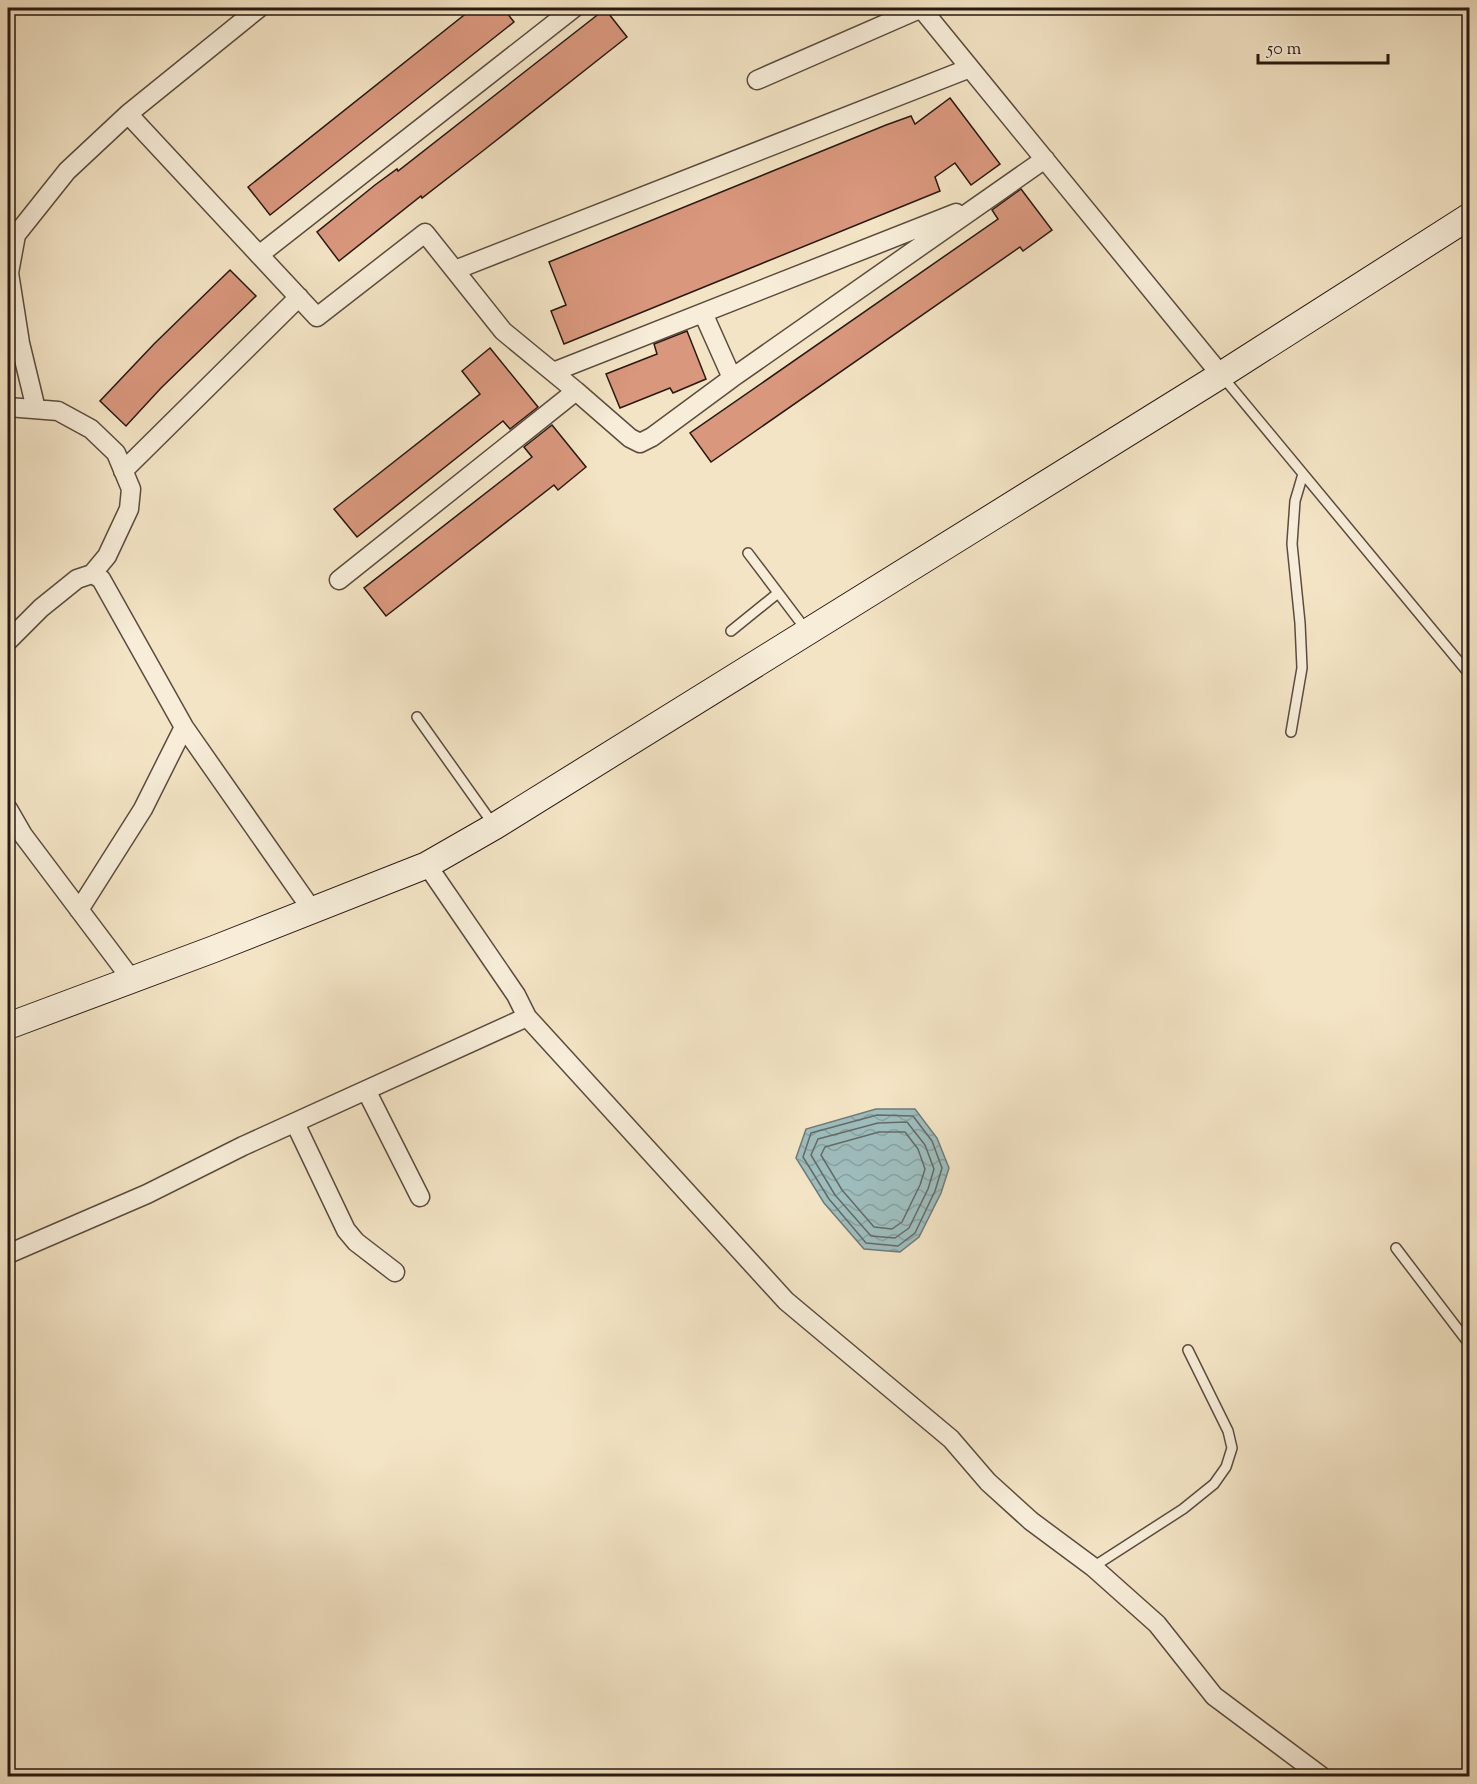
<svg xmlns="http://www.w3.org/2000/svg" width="1477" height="1784" viewBox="0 0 1477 1784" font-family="'Sorts Mill Goudy',serif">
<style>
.water{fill:url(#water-waves);stroke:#6f7b78;stroke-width:1.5}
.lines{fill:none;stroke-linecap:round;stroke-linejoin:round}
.shore{stroke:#636b67;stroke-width:1.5}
.building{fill:#d9977d;stroke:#281911;stroke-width:1.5}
.service-casing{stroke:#5b4c3e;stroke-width:12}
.minor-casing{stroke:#5b4c3e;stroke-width:21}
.secondary-casing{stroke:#281911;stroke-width:28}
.service{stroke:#f7edd9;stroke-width:9}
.minor{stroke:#f7edd9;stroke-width:18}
.secondary{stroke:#f7edd9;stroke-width:26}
</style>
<defs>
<pattern id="water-waves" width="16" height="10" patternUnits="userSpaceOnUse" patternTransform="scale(1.5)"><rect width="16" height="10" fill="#9ebdbd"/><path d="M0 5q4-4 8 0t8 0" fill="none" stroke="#88a2a1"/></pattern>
</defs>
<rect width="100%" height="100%" fill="#f3e4c5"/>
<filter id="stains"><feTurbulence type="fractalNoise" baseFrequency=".00333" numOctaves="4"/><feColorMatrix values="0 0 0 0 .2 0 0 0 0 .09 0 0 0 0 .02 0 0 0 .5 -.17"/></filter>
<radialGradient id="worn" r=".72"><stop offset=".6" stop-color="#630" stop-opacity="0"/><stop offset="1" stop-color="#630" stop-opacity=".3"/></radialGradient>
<path class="water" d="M876,1109H915L937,1138L949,1168L941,1193L919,1237L900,1252L864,1249L824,1203L796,1158L806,1129Z"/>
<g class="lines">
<path class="shore" d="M877,1115L913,1116L932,1141L942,1168L935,1191L915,1233L898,1246L866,1243L829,1199L803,1157L811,1133Z
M907,1122L925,1145L934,1169L928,1189L909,1228L895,1238L871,1236L835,1195L811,1155L818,1139L878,1123Z
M879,1132H905L918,1149L925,1169L920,1185L902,1222L892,1229L874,1227L842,1190L821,1155L825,1147Z"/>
</g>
<path class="building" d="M473,8H503L514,22L270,215L248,187Z
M605,9L627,37L484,150L422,198L421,196L339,261L317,232L375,185L397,169L398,171Z
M950,98L1000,164L971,185L955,163L935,177L940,191L564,344L551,311L566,305L549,262L886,125L911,116L915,124Z
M1021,189L1052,230L1023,251L1020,247L711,462L690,433L998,219L992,210Z
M230,270L256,296L161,388L126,426L100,401L154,344Z
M687,331L706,379L673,393L670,388L620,408L606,374L657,354L654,344Z
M490,348L538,407L510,429L503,421L357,537L334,509L480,394L462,371Z
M552,425L586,467L558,490L554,485L386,616L364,588L532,457L524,447Z"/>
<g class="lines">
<defs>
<path id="service" d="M1222,376L1470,675
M748,553L807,631
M731,631L778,593
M417,717L493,824
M1291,732L1302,668L1300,623L1292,544L1295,501L1303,474
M1396,1248L1470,1345
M1093,1567L1183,1509L1214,1484L1226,1467L1232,1448L1228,1431L1188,1350"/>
<path id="minor" d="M921,8L1221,375
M757,80L922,8
M128,114L317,317L425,233L503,331L576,391L630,438L640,443L652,437L732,378L1045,159
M259,255L574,8
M455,270L970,68
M703,313L732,378
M553,372L956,213
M8,407L58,411L91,429L116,453L131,489L129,509L107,556L92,574L77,579L41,608L8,641
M36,409L20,343L9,273L16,235L67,171L128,114L259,8
M123,471L299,297
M92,574L101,579L184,727L312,910
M339,580L576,391
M8,809L23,835L132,980
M427,865L516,995L527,1017L786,1301L951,1439L988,1482L1031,1521L1093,1567L1157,1624L1214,1696L1321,1776
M79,910L143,809L184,727
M366,1090L420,1197
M295,1123L346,1230L356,1242L395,1272
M8,1254L147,1194L243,1146L527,1017"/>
<path id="secondary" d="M8,1026L214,949L427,865L495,826L1221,375L1470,216"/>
</defs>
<use href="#service" class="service-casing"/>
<use href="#minor" class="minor-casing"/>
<use href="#secondary" class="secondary-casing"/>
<use href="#service" class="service"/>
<use href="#minor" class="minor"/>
<use href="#secondary" class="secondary"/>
</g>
<rect width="1477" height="1784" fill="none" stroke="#f3e4c5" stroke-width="30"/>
<rect x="9" y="9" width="1459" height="1766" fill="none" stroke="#281911" stroke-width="3"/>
<rect x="15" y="15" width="1447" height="1754" fill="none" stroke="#281911" stroke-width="1.5"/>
<path d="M1258 54v9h130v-9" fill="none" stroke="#281911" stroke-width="3"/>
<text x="1267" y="54" font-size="18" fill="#281911" stroke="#f7edd9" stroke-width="4.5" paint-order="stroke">50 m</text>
<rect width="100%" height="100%" filter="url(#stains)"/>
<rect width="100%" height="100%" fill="url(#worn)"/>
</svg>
